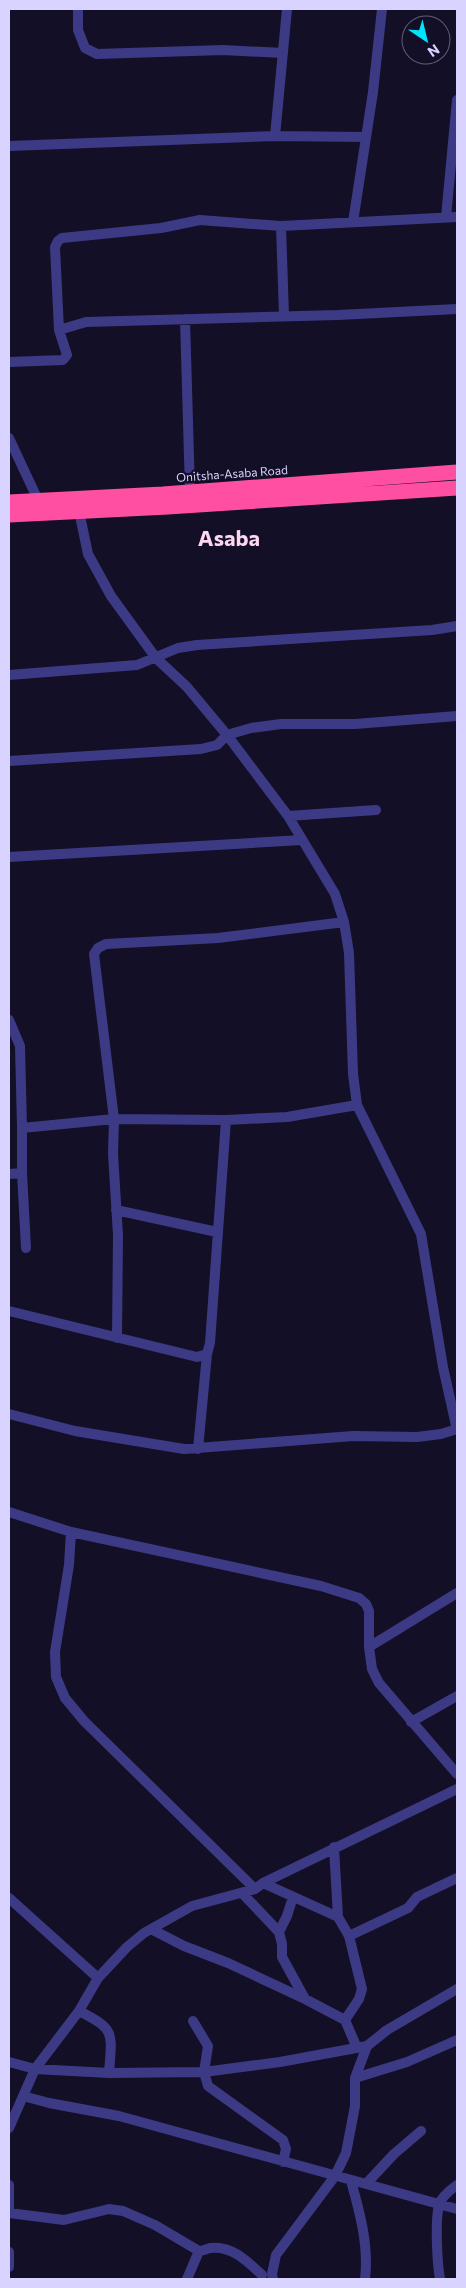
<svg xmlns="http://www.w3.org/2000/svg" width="466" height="2288" viewBox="0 0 466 2288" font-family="Commissioner,sans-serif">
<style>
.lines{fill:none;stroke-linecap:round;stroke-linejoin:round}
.minor{stroke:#3d3a85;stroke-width:10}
.highway{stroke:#ff4fa3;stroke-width:15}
.labels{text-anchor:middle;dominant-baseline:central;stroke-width:4.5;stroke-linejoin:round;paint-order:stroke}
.street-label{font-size:12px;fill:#d9d4ff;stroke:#130f26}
.town-label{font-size:22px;font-weight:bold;fill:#ffd6f0;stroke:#130f26}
</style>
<rect width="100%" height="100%" fill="#130f26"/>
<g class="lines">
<path class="minor" d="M78,9V30L85,48L97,54L223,50L283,53
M275,136L287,9
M9,146L275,136L366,137
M446,217L457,100
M353,222L373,92L382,9
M281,226L284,316
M185,319L190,491
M59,330L55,247L58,241L62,238L161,228L200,220L281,226L457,217
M9,362L63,360L67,355L59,330L86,322L338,315L457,309
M9,438L38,500
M79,511L88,554L111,596L156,658L187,687L227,735L288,816L335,894L344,922L349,953L353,1074L357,1105L421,1234L443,1367L457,1430
M9,675L137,665L178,648L197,645L432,630L457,626
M9,761L201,749L217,745L227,735L251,728L281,724H355L457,716
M288,816L376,810
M9,857L302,840
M9,1020L20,1046L22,1128
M22,1173L26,1248
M9,1174L22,1173V1128L114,1119L226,1120L287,1117L357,1105
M116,1210L217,1232
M9,1311L197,1357L207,1354L210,1343L226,1120
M117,1338L118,1235L113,1154L114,1119L94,954L98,948L106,944L218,938L344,922
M9,1414L75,1431L184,1449L353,1436L417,1437L441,1434L457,1429
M198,1449L207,1354
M9,1512L71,1532L321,1586L359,1598L366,1604L369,1611V1647L372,1669L379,1683L457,1774
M71,1532L69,1565L55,1652L56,1677L65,1698L84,1721L255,1889
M369,1647L457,1593
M411,1722L457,1696
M334,1847L338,1917L349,1936L362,1989L359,1999L345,2020
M263,1883L338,1917
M243,1894L279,1932L282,1944V1957L305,1999
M9,1898L98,1978
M151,1929L184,1946L228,1963L305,1999L345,2020L357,2048
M279,1932L287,1916L293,1897
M349,1936L408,1908L417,1897L457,1878
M79,2011C116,2030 112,2032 109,2073
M193,2021L208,2046L204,2072L208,2086L283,2140L286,2149L283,2162
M9,2062L35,2069L109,2073L204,2072L280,2062L367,2046
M355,2078L407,2062L457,2040
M23,2096L49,2103L119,2116L457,2209
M9,2128L35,2069L79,2011L98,1978L127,1947L144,1933L192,1906L255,1889L263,1883L457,1789
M351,2181C360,2213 369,2246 365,2279
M366,2184L394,2154L421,2131
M9,2185V2210
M9,2213L64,2220L109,2209L123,2211L155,2225L199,2251C203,2251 206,2249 210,2248C232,2245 248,2262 262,2275
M9,2252V2267
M187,2279L199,2251
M273,2279L272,2274L276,2255L335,2176L346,2153L355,2106V2078L367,2046L387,2030L457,1989
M440,2279C437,2262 435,2221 439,2205C441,2197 450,2190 457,2185"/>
<path class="highway" d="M9,502L163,494L457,472
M9,515L168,507L457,488"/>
</g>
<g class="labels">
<g class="street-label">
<text transform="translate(232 473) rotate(-4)">Onitsha-Asaba Road</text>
</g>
<g class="town-label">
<text x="229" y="537">Asaba</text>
</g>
</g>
<rect width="466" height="2288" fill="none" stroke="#d9d4ff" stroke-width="20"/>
<g transform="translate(426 40) rotate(145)"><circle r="24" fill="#130f26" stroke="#625e7d"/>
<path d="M0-4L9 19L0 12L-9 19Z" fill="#00e5ff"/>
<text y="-8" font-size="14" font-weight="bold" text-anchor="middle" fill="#d9d4ff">N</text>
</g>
</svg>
